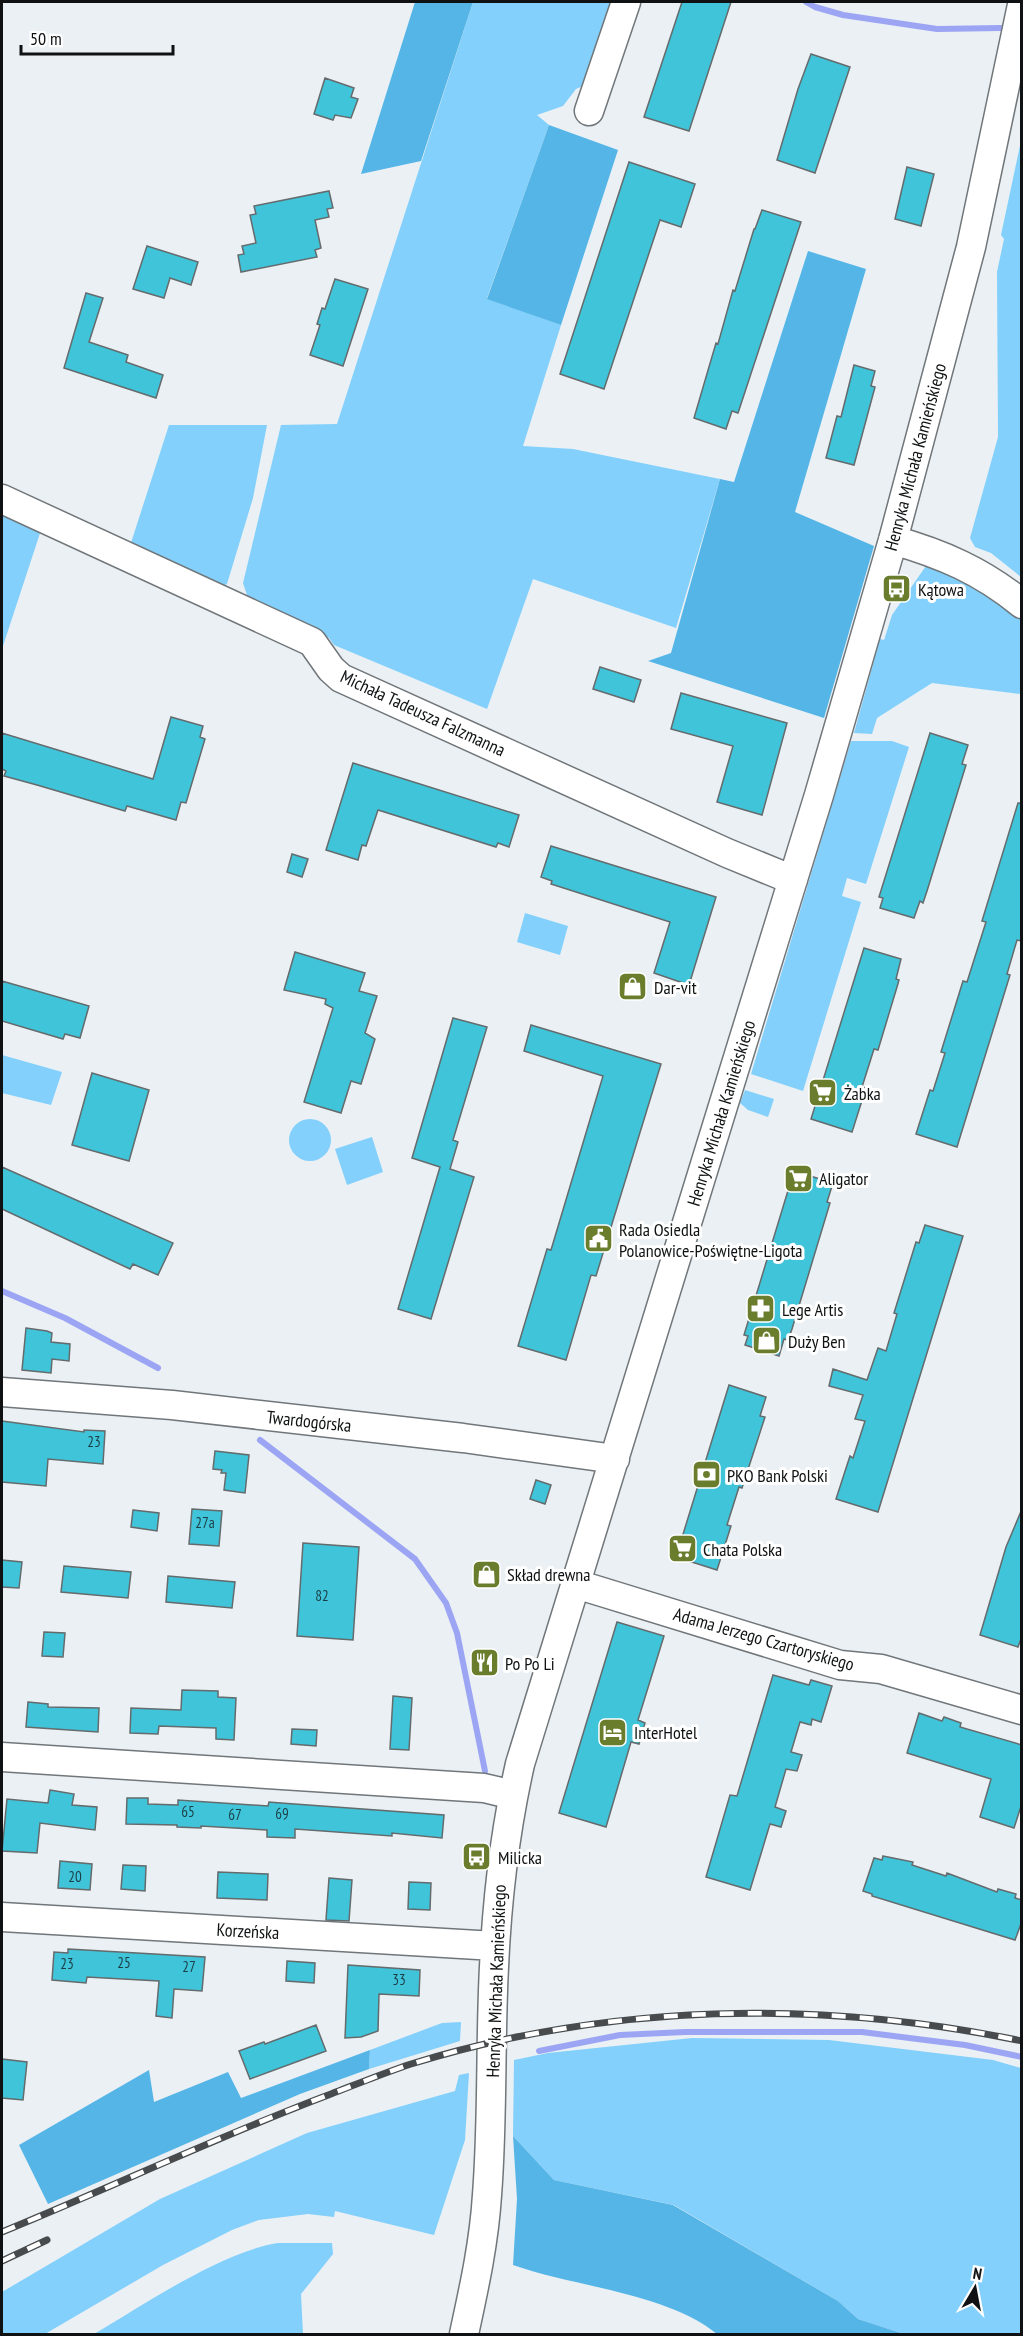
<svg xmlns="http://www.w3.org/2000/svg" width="1023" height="2336" viewBox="0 0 1023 2336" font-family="'PT Sans Narrow',sans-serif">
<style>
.green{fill:#82d0fb}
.forest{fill:#55b5e7}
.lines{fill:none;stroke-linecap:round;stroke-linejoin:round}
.stream{stroke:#9ca5f4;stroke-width:6}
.building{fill:#40c4da;stroke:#646b6c;stroke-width:1.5}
.minor-casing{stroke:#707679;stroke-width:31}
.minor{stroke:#fff;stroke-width:28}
.rail-casing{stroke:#484b4d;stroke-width:7}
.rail{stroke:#fff;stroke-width:4.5;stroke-dasharray:14;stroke-linecap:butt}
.labels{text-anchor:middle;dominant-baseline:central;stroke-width:6;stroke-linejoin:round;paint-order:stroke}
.number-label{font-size:15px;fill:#1b3e44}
.street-label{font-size:18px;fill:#0f1112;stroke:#fff}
.poi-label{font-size:18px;fill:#0f1112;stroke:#fff;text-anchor:start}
</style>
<rect width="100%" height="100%" fill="#eaf0f4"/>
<path class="green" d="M473,2H615L590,83L576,89L563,106L537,115L549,125L487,298L561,325L523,446L573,449L720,479L676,628L533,579L487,709L334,645L329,638L249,601L243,583L281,425L337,424Z
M1021,141L1022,577H1021L991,553L975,547L970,538L998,437L997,272L1004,239L1001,235Z
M169,425H267L253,498L227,584L214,591L129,549Z
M2,509L42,527L2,649Z
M928,563L1011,608L1021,616V694L932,683L877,718L872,734L854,733L880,639L884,640L892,615Z
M851,741H892L909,747L866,884L847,878L842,896L861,902L803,1091L751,1074Z
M525,913L568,926L560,955L517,942Z
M2,1055L62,1072L51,1105L2,1093Z
M745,1090L774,1099L768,1117L748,1110L740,1103Z
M289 1140a21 21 0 1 1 42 0a21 21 0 1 1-42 0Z
M372,1137L383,1172L347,1185L335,1149Z
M461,2022L460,2041L369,2069L370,2050L442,2023Z
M692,2038L829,2040L993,2060L1021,2068V2334H904L858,2319L838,2301L674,2205L554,2180L513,2136L514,2060L548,2053Z
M469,2073L465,2140L434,2235L335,2211L334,2217L308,2214L259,2220L232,2230L163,2265L45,2334H2V2292L160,2199L307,2133L455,2091L459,2075Z
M278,2243H332L333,2254L301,2294L303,2334H94C146,2304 220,2252 278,2243Z"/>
<path class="forest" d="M415,2H473L421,161L361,174Z
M549,125L618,150L561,325L487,299Z
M808,251L866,269L795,512L874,546L824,718L648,661L671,653L720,479L734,482Z
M370,2050L369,2069L300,2094L48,2204L19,2145L149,2070L154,2102L228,2072L241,2098Z
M513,2136L554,2180L673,2205L838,2301L858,2319L904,2334H717C667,2293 575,2287 513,2265L517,2199Z"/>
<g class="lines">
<path class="stream" d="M806,2L815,7L843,15L937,29L1001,28
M2,1291L65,1318L158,1368
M260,1440L415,1559L446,1603L457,1633L485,1771
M539,2051L620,2035L685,2032H862L965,2045L1022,2057"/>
</g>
<path class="building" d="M682,2H731L689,131L644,117Z
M811,54L850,67L815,173L777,160L798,89Z
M325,78L354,88L351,97L358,99L351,118L335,115L333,120L314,114Z
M629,162L695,184L681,227L660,220L604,389L560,374Z
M907,167L934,174L921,226L895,219Z
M329,191L333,208L327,209L329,217L315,220L321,248L315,250L317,257L241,272L238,255L244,254L242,246L256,243L250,215L256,214L254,206Z
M762,210L801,222L738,413L732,411L726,429L694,418L716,343L718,344L733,290L735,291L754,229H755Z
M147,246L198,262L191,285L170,278L164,298L133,289Z
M335,279L368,289L343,366L310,355L320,325L317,324L322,308L325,309Z
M86,293L103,298L89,342L128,355L126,362L163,375L156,398L64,368Z
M854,365L875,371L871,386L875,387L854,465L826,458L837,416L841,417Z
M600,667L641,680L634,702L593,689Z
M681,693L787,723L762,815L717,802L733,746L671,729Z
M171,717L203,726L200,737L205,739L186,803L181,802L176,820L127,806L125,811L37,785L4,776L6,771L2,769V733L153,779Z
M930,733L968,745L962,764L966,765L927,891L923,903L920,901L914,918L880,908L883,898L879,897Z
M353,763L519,815L509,847L498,843L496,847L378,810L366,846L362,845L358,860L326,850Z
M1018,803H1022V941L1017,940L1007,974L1010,975L957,1147L916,1134L930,1090L933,1091L945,1053L941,1052L963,981L967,982L986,922L982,921Z
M551,846L716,897L689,985L654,973L670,922L551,884L552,881L541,877Z
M292,854L308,859L302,877L287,872Z
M864,948L901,959L896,979L899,980L897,987L878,1050L874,1049L862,1087L866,1088L852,1132L811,1119Z
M295,952L365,973L359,991L377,996L365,1033L375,1039L361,1084L351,1081L341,1113L304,1102L333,1008L325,1004L326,999L284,990Z
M2,981L89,1006L80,1038L65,1034L63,1039L2,1021Z
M453,1018L487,1027L453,1140L458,1142L450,1169L474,1177L431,1319L398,1309L440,1167L412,1158Z
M531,1025L661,1064L596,1276L591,1275L566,1360L518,1346L547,1249L551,1250L603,1076L524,1051Z
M92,1073L149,1090L129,1161L72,1145Z
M2,1167L173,1243L158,1275L133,1264L130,1269L2,1209Z
M794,1171L833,1183L827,1202L830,1203L792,1329L788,1340L784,1339L779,1356L745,1345L748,1336L744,1335Z
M925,1225L963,1236L878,1512L836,1499L850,1456L853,1458L865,1421L855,1419L863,1395L829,1386L833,1369L867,1380L878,1348L886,1351L897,1314L894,1313L916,1242L919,1243Z
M26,1328L47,1331L52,1333L51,1342L70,1344L69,1361L52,1359L51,1373L22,1370Z
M729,1385L766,1397L760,1416L765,1417L742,1488L739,1487L727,1525L731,1526L717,1570L676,1557Z
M2,1421L84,1432V1430L105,1431L103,1464L48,1459L46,1486L2,1482Z
M215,1451L249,1455L245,1493L224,1490L226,1473H221L222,1470L213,1469Z
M536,1480L551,1485L545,1504L530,1499Z
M192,1509L222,1511L219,1546L189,1544Z
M1022,1509V1636L1018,1647L980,1635L1006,1547Z
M133,1510L159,1513L157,1531L131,1527Z
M303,1543L359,1547L353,1640L297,1636Z
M2,1560L22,1562L19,1588L2,1587Z
M64,1566L131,1572L128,1598L61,1592Z
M168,1576L235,1582L232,1608L166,1602Z
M617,1622L664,1636L638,1720L645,1723L639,1744L631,1742L606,1827L559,1813Z
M44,1632L65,1633L63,1657L42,1656Z
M773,1675L809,1685L811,1680L832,1686L821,1722L812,1719L811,1725L800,1722L791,1752L802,1755L797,1771L786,1769L775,1807L786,1811L781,1827L770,1824L750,1890L706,1877L730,1795L737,1796Z
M182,1690L218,1691V1697L236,1698L234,1740L216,1739V1728L159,1726L158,1734L130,1733L131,1708L181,1710Z
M393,1696L412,1698L409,1750L390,1749Z
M28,1702L48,1704V1707L99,1708L98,1732L26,1727Z
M919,1713L942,1721L944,1717L961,1723L960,1727L1022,1745V1803L1014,1828L980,1817L991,1779L907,1753Z
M292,1729L317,1730L316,1746L291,1744Z
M50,1790L74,1794L72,1805L97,1807L95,1830L40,1823L37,1853L2,1851L7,1799L48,1803Z
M127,1798H148V1804L178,1805V1800L268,1806L269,1802L281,1803L444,1815L442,1838L392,1833V1836L295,1829V1838L267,1837V1830L201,1826V1828L177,1827V1825L126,1824Z
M883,1856L913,1862L912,1865L946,1876L947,1873L997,1892L998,1889L1016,1894L1015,1898L1022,1900V1921L1015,1940L872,1896V1894L863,1891L874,1858L882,1860Z
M60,1861L92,1864L90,1890L58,1888Z
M123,1865L146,1866L145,1891L121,1889Z
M218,1872L268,1874L267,1900L217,1898Z
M329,1878L352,1880L349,1921L326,1920Z
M409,1882L431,1883L430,1910L408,1909Z
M68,1949L205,1957L202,1991L174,1989L172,2018L156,2016L159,1981L87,1977L86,1983L52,1980L54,1952L68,1953Z
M287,1961L315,1963L314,1983L286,1981Z
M348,1965L420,1970L419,1996L379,1994L378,2031L361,2037L345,2038Z
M316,2025L326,2051L250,2079L239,2051L264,2042L265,2044Z
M2,2059L27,2062L23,2100L2,2098Z"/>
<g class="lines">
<defs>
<path id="minor" d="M589,111L626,2
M2,499L312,642L331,669L341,678L727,853L793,880
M893,540C942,554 982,571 1022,604
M2,1392L172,1405L463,1438L615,1459
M576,1584L840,1665L881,1669L1022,1710
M2,1757L484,1788L513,1795
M2,1917L495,1946
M464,2334C474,2288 484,2243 487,2195C493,2119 490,2043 494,1967C497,1899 505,1831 520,1764L819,795L893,540L971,247L1022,5"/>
</defs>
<use href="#minor" class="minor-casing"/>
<use href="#minor" class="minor"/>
<defs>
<path id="rail" d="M2,2232C112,2187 219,2136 331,2094C357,2084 384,2073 411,2064C609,2003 819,1999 1022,2041
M2,2261L47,2240"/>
</defs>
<use href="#rail" class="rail-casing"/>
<use href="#rail" class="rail"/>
</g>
<defs>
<symbol id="bus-square" viewBox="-11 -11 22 22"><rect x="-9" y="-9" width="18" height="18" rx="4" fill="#6a7d2d" stroke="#fff"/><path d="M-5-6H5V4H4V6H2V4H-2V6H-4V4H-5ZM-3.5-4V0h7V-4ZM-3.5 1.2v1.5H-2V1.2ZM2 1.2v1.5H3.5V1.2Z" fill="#fff"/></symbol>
<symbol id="shop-square" viewBox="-11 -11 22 22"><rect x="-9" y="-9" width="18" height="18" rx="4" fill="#6a7d2d" stroke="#fff"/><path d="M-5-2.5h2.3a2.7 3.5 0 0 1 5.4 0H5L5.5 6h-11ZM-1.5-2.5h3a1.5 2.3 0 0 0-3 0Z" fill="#fff"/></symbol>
<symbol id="supermarket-square" viewBox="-11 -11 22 22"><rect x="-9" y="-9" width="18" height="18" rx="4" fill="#6a7d2d" stroke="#fff"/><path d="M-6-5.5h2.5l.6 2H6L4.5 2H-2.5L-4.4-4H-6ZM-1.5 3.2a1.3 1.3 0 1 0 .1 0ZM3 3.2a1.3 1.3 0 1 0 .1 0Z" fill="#fff"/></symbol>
<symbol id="civic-square" viewBox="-11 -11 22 22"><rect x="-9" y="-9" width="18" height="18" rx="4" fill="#6a7d2d" stroke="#fff"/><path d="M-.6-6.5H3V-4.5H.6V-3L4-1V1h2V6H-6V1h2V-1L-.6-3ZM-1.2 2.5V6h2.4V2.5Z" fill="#fff"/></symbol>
<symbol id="pharmacy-square" viewBox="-11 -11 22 22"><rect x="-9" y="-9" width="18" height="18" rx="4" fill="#6a7d2d" stroke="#fff"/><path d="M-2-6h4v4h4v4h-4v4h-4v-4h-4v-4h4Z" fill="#fff"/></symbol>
<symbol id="bank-square" viewBox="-11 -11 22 22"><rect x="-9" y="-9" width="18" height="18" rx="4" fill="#6a7d2d" stroke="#fff"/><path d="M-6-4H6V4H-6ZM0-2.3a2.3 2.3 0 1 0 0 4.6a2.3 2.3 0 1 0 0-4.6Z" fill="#fff"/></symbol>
<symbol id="restaurant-square" viewBox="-11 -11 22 22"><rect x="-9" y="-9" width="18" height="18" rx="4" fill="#6a7d2d" stroke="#fff"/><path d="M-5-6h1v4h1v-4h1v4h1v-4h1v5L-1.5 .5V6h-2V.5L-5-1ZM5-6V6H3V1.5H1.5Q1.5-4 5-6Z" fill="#fff"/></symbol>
<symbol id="hotel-square" viewBox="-11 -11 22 22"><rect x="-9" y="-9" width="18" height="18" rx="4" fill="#6a7d2d" stroke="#fff"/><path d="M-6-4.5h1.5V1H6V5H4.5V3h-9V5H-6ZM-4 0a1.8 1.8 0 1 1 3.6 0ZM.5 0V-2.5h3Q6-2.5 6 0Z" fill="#fff"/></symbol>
</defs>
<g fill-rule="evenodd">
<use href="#bus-square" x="880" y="572" width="33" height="33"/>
<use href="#shop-square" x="616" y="970" width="33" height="33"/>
<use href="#supermarket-square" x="806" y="1076" width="33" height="33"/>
<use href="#supermarket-square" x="782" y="1162" width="33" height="33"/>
<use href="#civic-square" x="582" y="1222" width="33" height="33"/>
<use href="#pharmacy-square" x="744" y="1292" width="33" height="33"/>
<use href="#shop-square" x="750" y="1324" width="33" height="33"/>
<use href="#bank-square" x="690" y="1458" width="33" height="33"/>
<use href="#supermarket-square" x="666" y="1532" width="33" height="33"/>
<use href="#shop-square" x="470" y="1558" width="33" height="33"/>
<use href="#restaurant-square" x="468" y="1646" width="33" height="33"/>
<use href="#hotel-square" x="596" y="1716" width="33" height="33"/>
<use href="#bus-square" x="460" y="1840" width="33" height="33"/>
</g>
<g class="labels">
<g class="number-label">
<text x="94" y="1441">23</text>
<text x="205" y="1522">27a</text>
<text x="322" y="1595">82</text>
<text x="188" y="1811">65</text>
<text x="282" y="1813">69</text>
<text x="235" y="1814">67</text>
<text x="75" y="1876">20</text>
<text x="124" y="1962">25</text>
<text x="67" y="1963">23</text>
<text x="189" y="1966">27</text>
<text x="399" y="1979">33</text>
</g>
<g class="street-label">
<text transform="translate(915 457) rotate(-75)">Henryka Michała Kamieńskiego</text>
<text transform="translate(423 713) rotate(25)">Michała Tadeusza Falzmanna</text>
<text transform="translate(721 1113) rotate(-73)">Henryka Michała Kamieńskiego</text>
<text transform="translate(309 1421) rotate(6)">Twardogórska</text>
<text transform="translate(764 1639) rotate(16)">Adama Jerzego Czartoryskiego</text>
<text transform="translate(248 1931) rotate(3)">Korzeńska</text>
<text transform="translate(496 1981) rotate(-88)">Henryka Michała Kamieńskiego</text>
</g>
<g class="poi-label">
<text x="918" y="589">Kątowa</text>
<text x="654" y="987">Dar-vit</text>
<text x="844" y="1093">Żabka</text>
<text x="819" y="1178">Aligator</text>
<text x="619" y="1229">Rada Osiedla<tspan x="619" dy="21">Polanowice-Poświętne-Ligota</tspan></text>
<text x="782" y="1309">Lege Artis</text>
<text x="788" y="1341">Duży Ben</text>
<text x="727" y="1475">PKO Bank Polski</text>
<text x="703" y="1549">Chata Polska</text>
<text x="507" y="1574">Skład drewna</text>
<text x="505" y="1663">Po Po Li</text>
<text x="634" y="1732">InterHotel</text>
<text x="498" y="1857">Milicka</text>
</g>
</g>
<rect width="1023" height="2336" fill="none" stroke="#0f1112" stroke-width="6"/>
<g transform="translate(975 2288) rotate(10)" stroke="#ffffff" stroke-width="4.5" paint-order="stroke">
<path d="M0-4.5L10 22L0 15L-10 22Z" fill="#0f1112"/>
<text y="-9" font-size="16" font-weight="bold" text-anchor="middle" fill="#0f1112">N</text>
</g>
<path d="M21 45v9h152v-9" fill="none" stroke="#0f1112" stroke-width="3"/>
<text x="30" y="45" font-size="18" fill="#0f1112" stroke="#ffffff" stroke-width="4.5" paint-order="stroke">50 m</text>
</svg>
